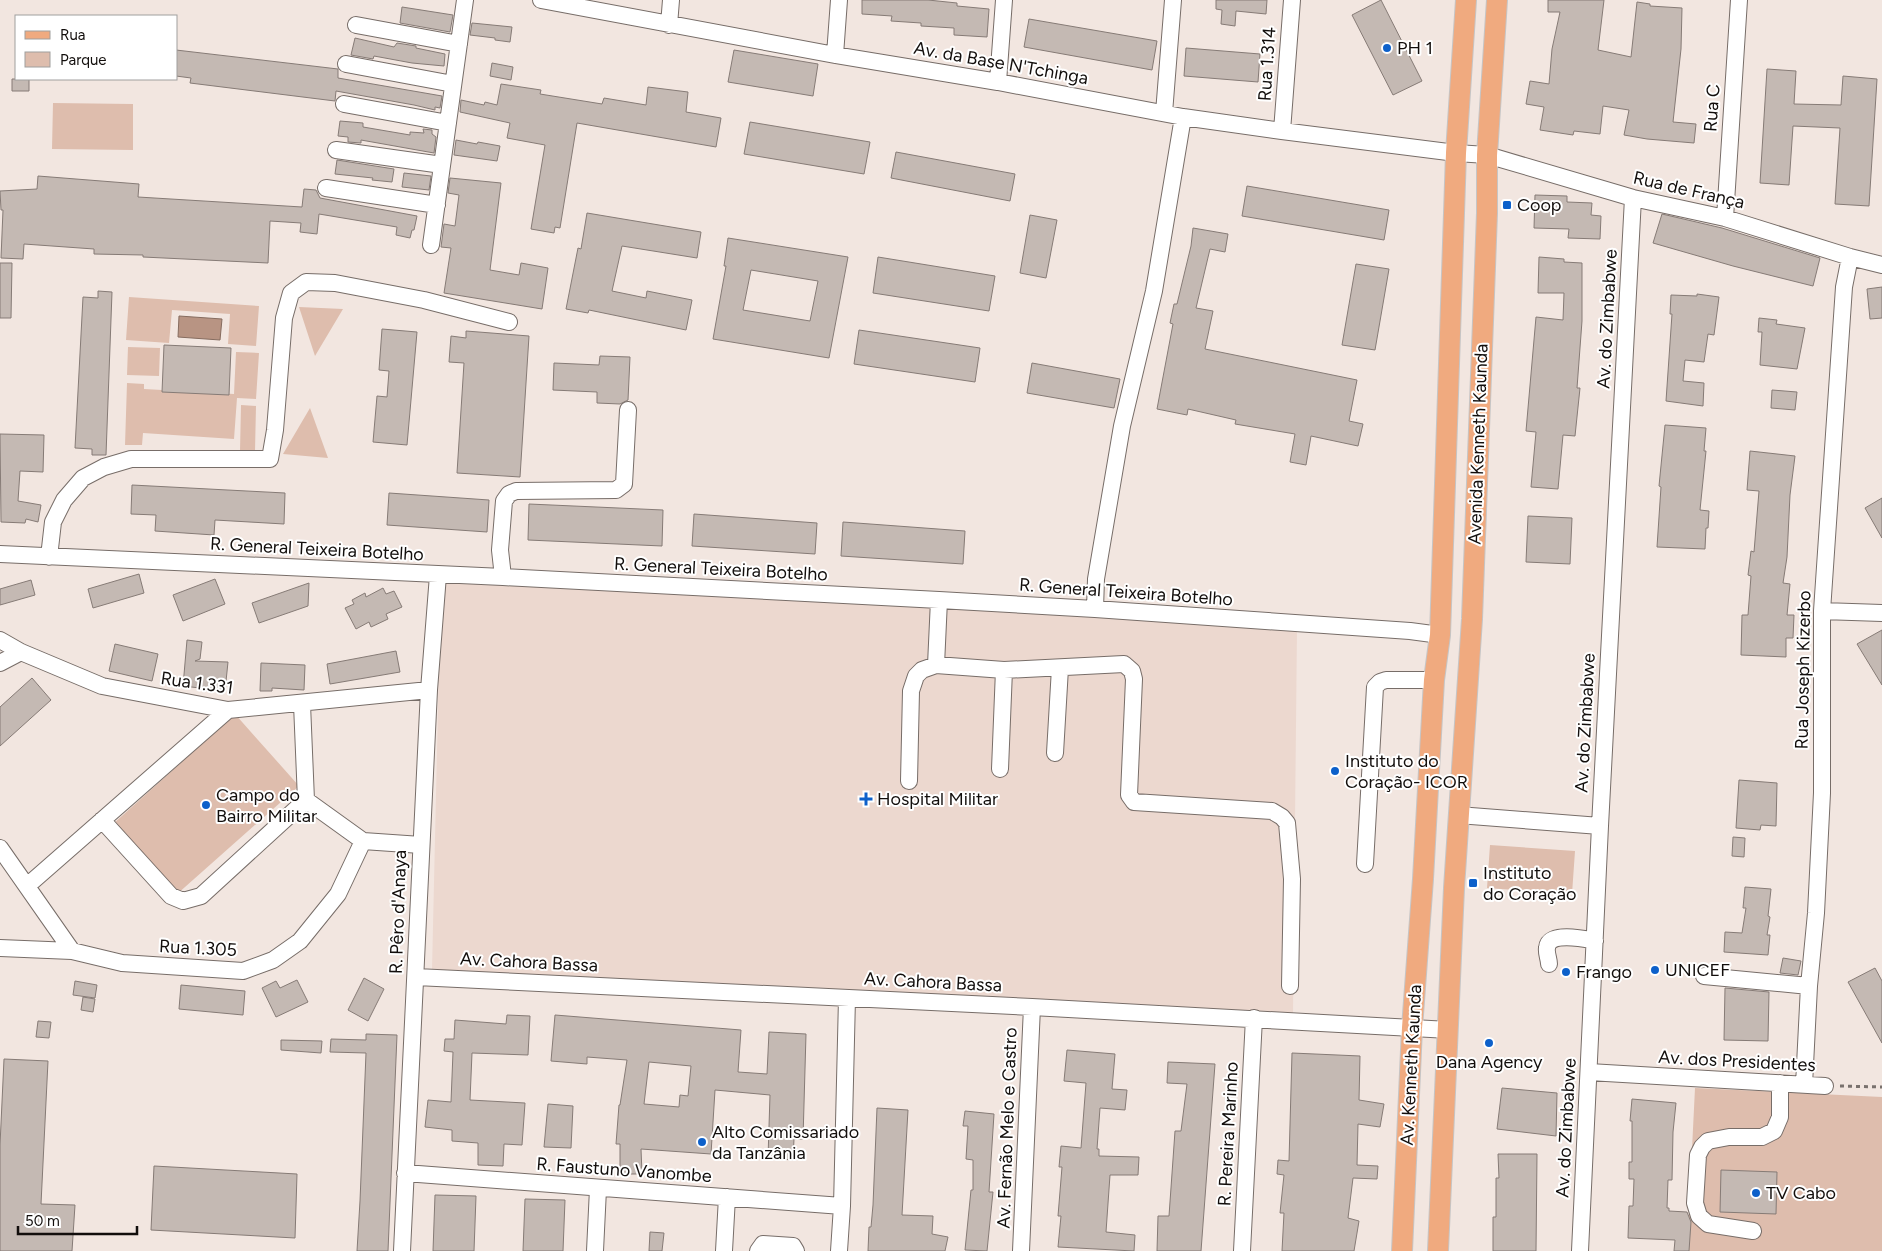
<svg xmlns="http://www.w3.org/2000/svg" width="1882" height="1251" viewBox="0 0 1882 1251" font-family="Figtree,sans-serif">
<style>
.built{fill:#ecd8cf}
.green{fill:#debdad}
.water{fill:#b89483;stroke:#866c5f}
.building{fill:#c4b9b3;stroke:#867b76;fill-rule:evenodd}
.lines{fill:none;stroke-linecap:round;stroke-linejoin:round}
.minor-casing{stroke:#776d68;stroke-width:18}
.major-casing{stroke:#c6c5c5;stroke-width:22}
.path{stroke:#79716d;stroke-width:3;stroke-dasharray:4 4;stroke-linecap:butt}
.minor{stroke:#fff;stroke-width:16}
.major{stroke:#f0aa7f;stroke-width:20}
.poi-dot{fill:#0d60ca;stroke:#fff;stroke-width:2}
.labels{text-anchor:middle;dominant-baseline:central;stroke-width:4;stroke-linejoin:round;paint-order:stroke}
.poi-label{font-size:18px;fill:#120e0c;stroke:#fff;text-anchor:start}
.street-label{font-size:18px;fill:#120e0c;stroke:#fff}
</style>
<rect width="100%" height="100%" fill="#f2e6e0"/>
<path class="built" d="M441,575L1297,629L1293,1014L432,970Z"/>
<path class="green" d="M53,103L133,104V150L52,149Z
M129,297L259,306L256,346L228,344L230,314L172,310L169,343L126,340Z
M299,307L343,309L315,356Z
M128,347L160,348L159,376L127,375Z
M236,352L259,353L256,399L237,398L234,439L143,433L142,445H125L127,383L144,384V389L234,394Z
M241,405L256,406L255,451H240Z
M310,408L328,458L283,454Z
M235,714L299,786L176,895L113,824Z
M1490,845L1575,851L1572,894L1487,888Z
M1695,1088L1882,1097V1251H1687Z"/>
<path class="water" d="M179,316L222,319L220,340L178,337Z"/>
<path class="building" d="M862,0H928L957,3V6L989,9L987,37L954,35V28L921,26V23L891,21L892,16L862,14Z
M1216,0H1267L1266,14L1236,11L1235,26L1221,24L1222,10L1216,9Z
M1381,0L1422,81L1393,95L1352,15Z
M1548,0H1604L1598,50L1631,57L1637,2L1650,4V6L1682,8L1681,49L1673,122L1696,124L1694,143L1647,139L1624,135L1629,110L1603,106L1600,134L1574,131L1573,135L1540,130L1544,107L1526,104L1530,81L1549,84L1552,49L1560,12H1548Z
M402,7L453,15L450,32L400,23Z
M1029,19L1157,41L1152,70L1024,47Z
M472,23L512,27L510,42L495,40V38L470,35Z
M355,38L394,47L397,43L416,46V48L445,54L444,66L412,63L374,56L373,59L351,55Z
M1186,48L1260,54L1258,82L1184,76Z
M176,50L338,69V78L442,96L440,108L435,107V110L414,105L336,91L335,101L190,83L191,78L176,76Z
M734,50L818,64L813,96L728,82Z
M492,63L513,67L511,80L490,76Z
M1767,69L1796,71L1794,104L1841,105L1843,76L1877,79L1869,206L1835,204L1840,128L1793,126L1789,185L1760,183Z
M12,79H29V91H12Z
M501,84L541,90L540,94L602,104L604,98L646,105L648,87L688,92L686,112L721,118L716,147L577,123L560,228L555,227L554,233L531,229L545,145L507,138L510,123L460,112L461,100L484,105L485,102L497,105Z
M340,121L363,123V127L410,135V132L424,133L423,129L432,130V134L436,137L434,153L361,140V143L348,142V137L338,136Z
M750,122L870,142L864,174L744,154Z
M456,140L477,144L478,142L500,146L497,161L454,155Z
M896,152L1015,174L1010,201L891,178Z
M337,160L394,169L392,182L372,180L373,178L335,174Z
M404,173L431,176L429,190L402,187Z
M38,176L139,184L138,197L302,207L304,189L316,190L320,198L417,216L414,230H412L410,238L396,235L397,227L319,214L317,234L300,232L301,223L270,221L268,263L143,257V255L94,254V249L24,244L23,259L1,258L3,210H1L0,191L37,189Z
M450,178L501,183L490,270L519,275L521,263L548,268L542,309L444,293L451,248L441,247L444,224L455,226L459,195L448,193Z
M1247,186L1389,210L1384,240L1242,216Z
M1535,195L1567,196V202L1592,203L1591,215L1601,216L1600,239L1568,238L1569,229L1534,228Z
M587,213L701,232L697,258L622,246L612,291L646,298L647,291L692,300L686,330L589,310L588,313L566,309L578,248L581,249Z
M1662,214L1722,228L1820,258L1813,286L1733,266L1653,243Z
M1030,215L1057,220L1046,278L1020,273Z
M1193,228L1228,234L1225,252L1210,249L1196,308L1213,311L1205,349L1357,380L1349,421L1363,424L1358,446L1311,436L1306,465L1290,462L1295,434L1235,424L1236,420L1188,409L1187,415L1157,409L1173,324L1170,323L1174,304H1177L1191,246Z
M728,238L848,257L829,358L713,339L726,266H724ZM751,270L818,281L810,321L743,310Z
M878,257L995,276L989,311L873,293Z
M1539,257L1564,259V262L1582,263V321L1577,388H1580L1575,436L1563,435L1558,489L1531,487L1536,432L1526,431L1536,317L1563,320L1564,293H1538Z
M0,263H12L11,318H0Z
M1356,264L1389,269L1375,350L1342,345Z
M1882,287V318L1870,319L1867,289Z
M98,291L112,292L106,455H92V449L75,448L83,297L98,298Z
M1697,294L1719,297L1714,335L1708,334L1704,362L1685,360L1683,381L1704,383L1703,406L1666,401L1672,314H1670L1671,295L1697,296Z
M1759,318L1777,320L1776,324L1805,328L1797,369L1760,365L1762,332H1758Z
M382,329L417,332L407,445L373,442L377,396L387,397L389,371L379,370Z
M859,330L980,348L975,382L854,364Z
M466,331L529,336L520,477L457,473L464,363L449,362L451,336L466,338Z
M164,345L231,348L229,395L162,392Z
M600,356L630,357L628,400L620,404L597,403V392L553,390L554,363L599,365Z
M1032,363L1120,379L1114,408L1027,393Z
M1772,390L1797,392L1795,410L1771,408Z
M1665,425L1706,428L1704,451H1706L1700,510L1709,511L1708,528H1706L1705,549L1657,547L1661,487L1659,486Z
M0,434L44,435L43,472L20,471L18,501L41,505L38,522L26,519L25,523L1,522Z
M1750,451L1795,456L1790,495L1787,557L1783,583L1790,584L1787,615H1794L1793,638H1786V657L1741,655L1742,615H1748L1751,576L1748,575L1751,551L1754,552L1759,491L1747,490Z
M132,485L285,493L284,524L215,520L214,535L155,531L156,515L131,514Z
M389,493L489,500L487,532L387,525Z
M1882,498V538L1865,508Z
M529,504L663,510L662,546L528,540Z
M694,514L817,523L815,554L692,546Z
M1528,516L1572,518L1570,564L1526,562Z
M843,522L965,531L963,564L841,556Z
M139,574L144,593L93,608L88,589Z
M215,579L225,604L183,621L173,595Z
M31,580L35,595L0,605V589Z
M309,583L308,606L259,623L252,603Z
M383,588L386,594L394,591L402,607L386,614L388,619L371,627L369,622L356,629L345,608L354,604L352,600L365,593L366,597Z
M1882,630V685L1857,644Z
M187,640L202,642L200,659L195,661L228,662L225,691L183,686Z
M115,644L158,654L152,681L109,671Z
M396,651L400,672L330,684L327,664Z
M261,663L305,665L304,690L272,688V691H260Z
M32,678L51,700L0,746V707Z
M1739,780L1777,783L1776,826L1761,825L1760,830L1736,828Z
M1733,837L1745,838L1744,857L1732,856Z
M1745,887L1771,889L1768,916L1770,917L1767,935H1770L1768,955L1724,952L1725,932L1742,933L1746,908H1743Z
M1783,958L1801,961L1798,975L1780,973Z
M1875,968L1882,981V1043L1848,982Z
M364,978L384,989L368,1021L348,1010Z
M297,980L308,1002L276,1017L262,988L276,981L280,988Z
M75,981L97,985L95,998L73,995Z
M181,985L245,991L243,1015L179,1009Z
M1725,988L1769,992L1768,1041L1724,1040Z
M83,997L95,999L93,1012L81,1010Z
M507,1015L530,1016L528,1055L472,1053L470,1100L525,1103L522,1145L504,1144L503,1166L478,1165V1143L452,1141V1130L425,1127L428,1100L451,1102L453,1052L444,1051L445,1039H454L455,1020L506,1024Z
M555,1015L741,1030L738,1072L767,1074L769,1032L806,1034L803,1139H794L793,1160L768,1158L770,1095L715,1090L711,1154L641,1149L642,1174H620V1144H616L619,1105H620L627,1060L587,1057V1064L551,1061ZM649,1062L691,1066L688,1096L680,1095L679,1107L644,1104Z
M38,1021L51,1022L49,1038L36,1037Z
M366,1034L397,1035L388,1251H357L360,1201L366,1053L330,1052L331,1039L366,1040Z
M281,1040L322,1041L321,1053L281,1050Z
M1067,1050L1115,1054L1112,1089L1127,1090L1125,1110L1100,1108L1097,1149H1099V1156L1139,1157L1138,1175H1110L1106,1232L1135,1235L1134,1251L1058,1247L1061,1216H1058L1062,1167H1059L1061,1146L1081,1148L1086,1083L1064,1081Z
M1292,1053L1360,1056L1359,1100L1384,1104L1380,1127L1358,1124L1357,1165L1378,1166L1377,1179L1353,1178L1348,1218L1359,1221L1354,1251H1282L1284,1213H1280L1284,1175L1277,1174L1278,1160L1289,1161Z
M4,1059L48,1061L41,1204L75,1205L72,1251H0V1145Z
M1168,1062L1215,1064L1201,1251H1157L1158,1216H1169L1175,1131H1181L1187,1084L1167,1083Z
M1502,1088L1557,1093L1556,1136L1497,1129Z
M1632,1099L1676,1103L1673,1132L1672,1180H1668L1667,1208H1669V1211L1687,1212L1691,1222L1689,1251H1674L1675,1240L1628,1238L1629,1206H1633L1634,1179H1629V1162H1632V1121H1630Z
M548,1104L573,1106L571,1148L544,1147Z
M877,1108L908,1110L902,1215L933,1216L932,1234L948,1237L945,1251H868L869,1227H871L873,1205Z
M965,1111L994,1114L989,1192H993L987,1251L965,1250L971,1190H973V1160L966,1159L968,1126H963Z
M1498,1154H1537L1536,1251H1493V1217H1496V1178H1499Z
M154,1166L297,1174L295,1238L151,1230Z
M1721,1170L1777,1172L1776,1214L1720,1212Z
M435,1195L476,1196L474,1251H433Z
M525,1199L565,1200L563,1251H523Z
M650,1232L664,1233L662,1251H649Z"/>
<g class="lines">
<defs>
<path id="minor" d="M541,0L835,55L998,82L1183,117L1282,131L1456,153L1487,155L1633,198L1725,218L1850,257L1882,265
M356,25L459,44
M669,25L671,0
M835,55L839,0
M346,64L453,84
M998,82L1004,0
M344,104L448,123
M1164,113L1173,0
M1282,131L1292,0
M336,150L442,165
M326,188L437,205
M1725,218L1739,0
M431,245L465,0
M0,554L503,577L939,600L1095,609L1410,631L1440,635
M49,557L53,522L64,500L83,478L104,467L131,459H270L275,430L284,318L291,293L306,282L335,283L424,300L509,322
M503,577L500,550L504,501L509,494L516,491L616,490L624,484L628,410
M1095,609L1096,579L1122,426L1154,291L1183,117
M1822,611L1882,613
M0,640L21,652L102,686L228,710L429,690
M0,663L21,652
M936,665L939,600
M302,704L306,800L363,841
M1055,753L1060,668
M1000,769L1004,670
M909,781L911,691L916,676L922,670L936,665L1004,670L1124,664L1132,671L1134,679L1129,795L1134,802L1272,811L1282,817L1287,823L1292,879L1290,986
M1458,815L1600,826
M102,820L171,896L183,901L201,896L306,800
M0,848L72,951
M1365,864L1375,687L1380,682L1386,680H1434
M27,886L228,710
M0,948L72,951L122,963L243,971L273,960L300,941L338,894L363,841L421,845
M1549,964C1549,959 1546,953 1547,948C1548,931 1585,939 1595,941
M1704,976L1809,986
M416,977L1032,1007L1449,1030
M1589,1072L1825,1086
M1804,1085L1809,986L1816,913L1822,793V611L1844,287L1850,257
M405,1173L842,1206
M1753,1231L1708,1224L1699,1216L1695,1203L1698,1155L1702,1147L1708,1141L1729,1137H1762L1774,1131L1780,1117V1083
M402,1251L429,690L438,575
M595,1251L598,1189
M724,1251L727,1197
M758,1251L763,1244L793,1246L796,1251
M839,1251L842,1206L847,998
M1021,1251L1032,1007
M1242,1251L1254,1018
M1580,1251L1600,826L1633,198"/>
<path id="major" d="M1402,1251L1412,1028L1423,879L1434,680L1440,635L1456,153L1466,0
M1438,1251L1454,888L1472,619L1487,213V155L1497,0"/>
</defs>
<use href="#minor" class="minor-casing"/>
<use href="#major" class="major-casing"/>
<path class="path" d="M1840,1086L1882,1087"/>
<use href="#minor" class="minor"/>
<use href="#major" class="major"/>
</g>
<g class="poi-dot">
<circle cx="1387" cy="48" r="5"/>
<rect x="1502" y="200" width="10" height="10" rx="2.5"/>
<circle cx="1335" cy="771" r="5"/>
<path d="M863.5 791.5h5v5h5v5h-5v5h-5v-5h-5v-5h5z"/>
<circle cx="206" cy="805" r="5"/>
<rect x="1468" y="878" width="10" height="10" rx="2.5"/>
<circle cx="1655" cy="970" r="5"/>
<circle cx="1566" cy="972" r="5"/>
<circle cx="1489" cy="1043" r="5"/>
<circle cx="702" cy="1142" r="5"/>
<circle cx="1756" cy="1193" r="5"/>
</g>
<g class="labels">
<g class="poi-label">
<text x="1397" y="48">PH 1</text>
<text x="1517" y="205">Coop</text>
<text x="1345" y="761">Instituto do<tspan x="1345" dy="21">Coração- ICOR</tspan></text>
<text x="216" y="795">Campo do<tspan x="216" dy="21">Bairro Militar</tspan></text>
<text x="877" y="799">Hospital Militar</text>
<text x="1483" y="873">Instituto<tspan x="1483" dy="21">do Coração</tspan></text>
<text x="1665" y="970">UNICEF</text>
<text x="1576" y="972">Frango</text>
<text x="1489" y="1062" text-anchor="middle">Dana Agency</text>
<text x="712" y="1132">Alto Comissariado<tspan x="712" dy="21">da Tanzânia</tspan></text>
<text x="1766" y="1193">TV Cabo</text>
</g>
<g class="street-label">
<text transform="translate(1001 63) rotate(10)">Av. da Base N'Tchinga</text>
<text transform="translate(1267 64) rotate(-86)">Rua 1.314</text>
<text transform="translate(1712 108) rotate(-86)">Rua C</text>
<text transform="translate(1689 190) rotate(13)">Rua de França</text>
<text transform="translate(1607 319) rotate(-87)">Av. do Zimbabwe</text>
<text transform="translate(1478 444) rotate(-88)">Avenida Kenneth Kaunda</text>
<text transform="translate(317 549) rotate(3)">R. General Teixeira Botelho</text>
<text transform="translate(721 569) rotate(3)">R. General Teixeira Botelho</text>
<text transform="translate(1126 592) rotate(4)">R. General Teixeira Botelho</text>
<text transform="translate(1803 670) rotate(-89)">Rua Joseph Kizerbo</text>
<text transform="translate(197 683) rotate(8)">Rua 1.331</text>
<text transform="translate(1585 723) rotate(-87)">Av. do Zimbabwe</text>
<text transform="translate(398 912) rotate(-88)">R. Pêro d'Anaya</text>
<text transform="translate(198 948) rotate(3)">Rua 1.305</text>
<text transform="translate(529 962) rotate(3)">Av. Cahora Bassa</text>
<text transform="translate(933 982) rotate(3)">Av. Cahora Bassa</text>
<text transform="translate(1737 1061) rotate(3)">Av. dos Presidentes</text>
<text transform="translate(1411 1065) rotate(-87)">Av. Kenneth Kaunda</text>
<text transform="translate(1007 1128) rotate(-88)">Av. Fernão Melo e Castro</text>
<text transform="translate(1566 1128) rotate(-87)">Av. do Zimbabwe</text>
<text transform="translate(1228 1134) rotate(-87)">R. Pereira Marinho</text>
<text transform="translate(624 1170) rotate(4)">R. Faustuno Vanombe</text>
</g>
</g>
<rect x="15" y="15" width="162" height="65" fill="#ffffff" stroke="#a09f9e"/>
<rect x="25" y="31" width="25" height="8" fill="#f0aa7f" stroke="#a09f9e"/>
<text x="60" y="40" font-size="15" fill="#120e0c">Rua</text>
<rect x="25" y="52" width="25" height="15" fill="#debdad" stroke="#a09f9e"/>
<text x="60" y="65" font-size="15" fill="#120e0c">Parque</text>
<path d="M18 1226v8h119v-8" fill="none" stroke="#120e0c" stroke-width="2.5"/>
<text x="25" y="1226" font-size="15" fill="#120e0c" stroke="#ffffff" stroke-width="4" paint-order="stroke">50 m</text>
</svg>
